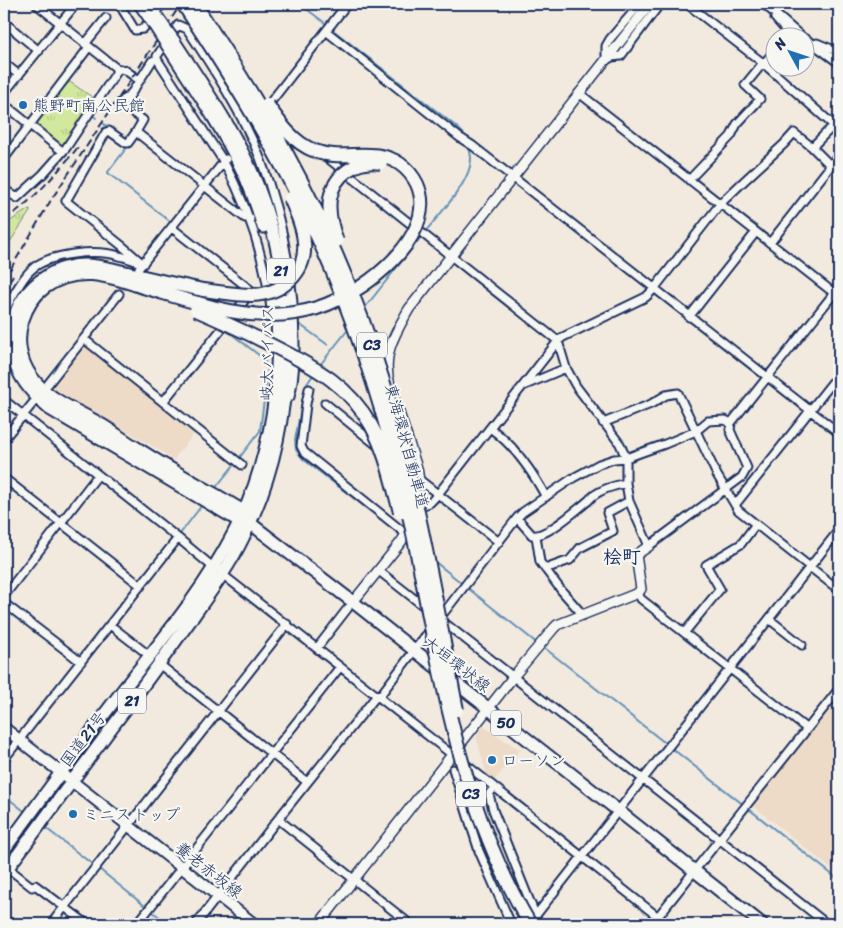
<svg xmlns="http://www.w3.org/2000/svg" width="843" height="928" viewBox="0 0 843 928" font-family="Sriracha,'Klee One',sans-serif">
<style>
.built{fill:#eddbc8}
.park{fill:url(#park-tufts);stroke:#768c7e}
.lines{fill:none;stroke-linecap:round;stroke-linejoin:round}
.stream{stroke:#6492b9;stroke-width:2}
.minor-tunnel{stroke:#c7c5c5;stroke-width:7;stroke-dasharray:7 3.5;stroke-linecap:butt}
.minor-casing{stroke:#1b2f5e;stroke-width:11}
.tertiary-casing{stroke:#1b2f5e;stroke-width:12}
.secondary-casing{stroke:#1b2f5e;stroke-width:14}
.primary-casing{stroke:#1b2f5e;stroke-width:15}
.trunk-casing{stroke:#1b2f5e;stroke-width:15}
.motorway-casing{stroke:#1b2f5e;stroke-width:16}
.minor{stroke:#f6f6f2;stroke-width:7}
.tertiary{stroke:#f6f6f2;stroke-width:9}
.secondary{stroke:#f6f6f2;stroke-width:10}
.primary{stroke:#f6f6f2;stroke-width:11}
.trunk{stroke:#f6f6f2;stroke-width:11}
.motorway{stroke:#f6f6f2;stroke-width:12}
.rail{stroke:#1b2f5e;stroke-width:2;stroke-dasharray:8 4;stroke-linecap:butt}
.trunk-bridge-casing{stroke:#1b2f5e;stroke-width:15;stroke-linecap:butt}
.motorway-bridge-casing{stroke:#1b2f5e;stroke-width:16;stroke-linecap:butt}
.trunk-bridge{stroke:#f6f6f2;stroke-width:11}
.motorway-bridge{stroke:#f6f6f2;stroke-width:12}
.poi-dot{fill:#1f6fb2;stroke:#f6f6f2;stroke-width:2}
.labels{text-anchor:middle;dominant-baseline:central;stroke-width:4.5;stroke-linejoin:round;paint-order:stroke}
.shield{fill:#f6f6f2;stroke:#5d6b8a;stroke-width:1}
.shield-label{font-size:15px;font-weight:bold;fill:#1b2f5e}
.poi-label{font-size:16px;fill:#1b2f5e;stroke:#f6f6f2;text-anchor:start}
.street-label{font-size:16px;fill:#1b2f5e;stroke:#f6f6f2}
.quarter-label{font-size:19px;font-weight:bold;fill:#1b2f5e;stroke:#f6f6f2}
</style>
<defs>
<pattern id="park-tufts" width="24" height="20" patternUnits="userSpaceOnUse" patternTransform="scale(1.25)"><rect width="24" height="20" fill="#d2e89d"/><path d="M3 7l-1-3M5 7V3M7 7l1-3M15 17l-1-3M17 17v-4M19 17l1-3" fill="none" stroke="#b4c78a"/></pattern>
</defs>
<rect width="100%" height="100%" fill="#f2eadf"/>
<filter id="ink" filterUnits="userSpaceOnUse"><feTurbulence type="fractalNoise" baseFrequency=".02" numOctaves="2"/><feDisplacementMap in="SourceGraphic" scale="10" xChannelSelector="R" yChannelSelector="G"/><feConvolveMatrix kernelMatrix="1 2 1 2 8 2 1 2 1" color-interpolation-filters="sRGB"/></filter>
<g filter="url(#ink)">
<path class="built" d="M89,346L196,431L173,460L161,451L50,387L82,347Z
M839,694V875L752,805Z
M483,726L520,750L492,783L488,780L476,736Z"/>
<path class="park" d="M67,80L95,99L64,146H61L35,125V123Z
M29,209L31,210L4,251V225Z"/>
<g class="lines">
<path class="stream" d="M300,4L325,23
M333,30L453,124L462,132L464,135
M4,108L24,125
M91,114L96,118
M104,124L110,129
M31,131L49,145
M63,145L86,111
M128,146L108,172V173L171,222
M178,228L257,290
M426,231C440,213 471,182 471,159C471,155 470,151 469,147
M363,310L421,237
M299,324L328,345
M229,332L264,359L268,369L260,431L240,457
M320,365L350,327
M313,375L305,387L295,440L296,450L303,459L396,531
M217,486L233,466
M180,534L202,505
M434,561L538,644
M542,646L839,880
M496,794L578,858
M4,795L24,811
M47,829L92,864
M582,861L607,881
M99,869L145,906
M153,912L168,924"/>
<path class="minor-tunnel" d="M236,146L245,135"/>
<defs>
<path id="minor" d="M119,4L135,30L143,29L162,4
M687,4L763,63L839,130
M764,4L803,38
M775,18L788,33L796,38
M4,22L39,51
M326,31L459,137L473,146L839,433
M806,39L839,63
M85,44L106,18
M813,45L817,43L839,52
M606,59V46L610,39L640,4
M606,60L612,57L621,56L660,4
M4,63L19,75
M116,68L125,70L139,80
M214,71L227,80
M4,93L76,4
M579,93L839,297
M120,103L130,94
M4,104L62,151
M266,108L347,4
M136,132L143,120L129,110L128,100L129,97L152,61L157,59
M325,156L558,341L566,368L576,386L620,444L626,458V483L629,501L649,546L742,477L747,468L730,430L731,423L839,287
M4,159L89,47
M831,166L812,147L834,125
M689,180L731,136L737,124L760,99L745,85L763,63L766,61L776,49
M4,189L17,198L43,174L66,148L116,73V68L36,4
M770,243L839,155
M143,264L121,245L66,201L106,132L109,131L126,143H128L136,132L245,218H250
M139,268L226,159
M4,312C10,301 21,279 31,270C48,253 97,249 119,256C126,257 132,260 138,262
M272,317C266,262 250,211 224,162L157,59V56L178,25L187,29C213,68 243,114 260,158C279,207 290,261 294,314C295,341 297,370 290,397L284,402
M689,317L756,232
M84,339L242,465
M4,369L5,377L4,379
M48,384L119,294
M523,386L566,368
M309,389L306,404L301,446L304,452L406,534
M4,400L178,538L214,568
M163,402L252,291L172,228
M325,403L379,447
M603,423L651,404L666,395L678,393L717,475L738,510L839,590
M490,428C514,445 532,471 546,497
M4,439L33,403
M416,477L499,542
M4,478L141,586
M418,505C430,505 430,503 438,494L558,341L563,337L646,297L654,289L720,204L744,181L784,144L794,133L812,147
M735,505L839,374
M517,518L532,535C546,538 576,510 588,501C597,490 613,486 626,483
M536,536L540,562L561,590L583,615
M545,569L570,560L580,548L613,531L607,513L629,501
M379,571L426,608
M222,574L455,757
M638,593L641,599L807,729
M4,596L98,475
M4,603L81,662
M439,619L517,518L523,512L573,478L599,464L614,459L626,458L637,454L665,444L696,431L708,421L725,420L731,423
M769,619L802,645
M441,620L827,924
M110,625L150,656
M685,632L720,589L706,565L741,544L756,524
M317,648L348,608
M159,664L307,782
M4,759L178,538
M464,763L667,924
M453,769L479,851L511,924
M494,788L489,794L493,810L539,924
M278,819L410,924
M8,868L32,887L35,885L87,924
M51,924L287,624
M137,924L340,667
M196,924L278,819L374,699L382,693L432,627
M529,924L839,530
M652,924L839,689"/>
<path id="tertiary" d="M390,385C381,355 395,334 409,309L650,4
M394,397L417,468L419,480L418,503
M353,602L401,542L412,525
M319,924L513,677L554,628L557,625L638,593L641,589L636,555L649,546"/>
<path id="secondary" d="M4,728L254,924"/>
<path id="primary" d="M250,523L353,602L762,924"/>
<path id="trunk" d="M140,4L149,17
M169,48C193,86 220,124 240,166C250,185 257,206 263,227
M4,850C42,798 80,746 119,695C159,643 202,593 233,534C247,508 258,478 265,449C279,396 279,346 276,291
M4,873C45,819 84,764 125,710C149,678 172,646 195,614C212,590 230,565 243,538C297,430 301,296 257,184C236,132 204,87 174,41"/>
<path id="motorway" d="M198,303C179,298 161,292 143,287C110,276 77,264 45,287C34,295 26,308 22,321C15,343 21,367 37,384C54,403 80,412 101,425C113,432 124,441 136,448C171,471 208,490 244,512L250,523L240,521L49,408C34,395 19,378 14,359C1,316 32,272 76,266C95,264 113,270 132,274C155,280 179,285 203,290"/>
</defs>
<use href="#minor" class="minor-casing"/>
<use href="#tertiary" class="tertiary-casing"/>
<use href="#secondary" class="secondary-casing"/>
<use href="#primary" class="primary-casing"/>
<use href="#trunk" class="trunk-casing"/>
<use href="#motorway" class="motorway-casing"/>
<use href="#minor" class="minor"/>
<use href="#tertiary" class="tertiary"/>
<use href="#secondary" class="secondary"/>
<use href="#primary" class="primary"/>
<use href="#trunk" class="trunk"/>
<use href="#motorway" class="motorway"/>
<path class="rail" d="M4,220C35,200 57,172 80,145
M4,280L51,200L181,4
M4,291L13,275"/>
<defs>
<path id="trunk-bridge" d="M149,17L169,48
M157,17L174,41"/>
<path id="motorway-bridge" d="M183,4C231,77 278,152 315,232C352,311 378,393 400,477C415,534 424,594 436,652C455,747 480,840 530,924
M195,4C227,53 258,102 287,154C328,229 362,310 387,393C419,496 436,604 457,710
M337,241C332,228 328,213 330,199C334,174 357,159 381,163
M203,290C219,292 236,295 252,295C282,294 307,273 304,242C303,227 296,212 290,198
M198,303C230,313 262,318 295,313C310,311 325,306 339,299C376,282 438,231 417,184C413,176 407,169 400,164C374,146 342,162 315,151C293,143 279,122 267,104
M196,310C224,322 252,335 279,349C318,369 349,386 371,425C386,452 392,483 400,512"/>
</defs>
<use href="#trunk-bridge" class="trunk-bridge-casing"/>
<use href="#motorway-bridge" class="motorway-bridge-casing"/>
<use href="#trunk-bridge" class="trunk-bridge"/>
<use href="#motorway-bridge" class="motorway-bridge"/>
</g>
</g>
<g class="poi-dot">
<circle cx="23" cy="105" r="5"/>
<circle cx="492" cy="760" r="5"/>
<circle cx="73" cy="814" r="5"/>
</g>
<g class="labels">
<g class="shield">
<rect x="267" y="258.5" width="28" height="25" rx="4"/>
<rect x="357" y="332.5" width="30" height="25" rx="4"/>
<rect x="118" y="688.5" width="28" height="25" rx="4"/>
<rect x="491" y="710.5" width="30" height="25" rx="4"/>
<rect x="456" y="781.5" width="30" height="25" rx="4"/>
</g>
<g class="shield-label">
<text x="281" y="271">21</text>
<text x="372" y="345">C3</text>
<text x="132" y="701">21</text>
<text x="506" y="723">50</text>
<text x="471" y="794">C3</text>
</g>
<g class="poi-label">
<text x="33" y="105">熊野町南公民館</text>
<text x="502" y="760">ローソン</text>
<text x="83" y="814">ミニストップ</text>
</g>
<g class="street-label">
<text transform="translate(267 353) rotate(-89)">岐大バイパス</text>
<text transform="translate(407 446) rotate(75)">東海環状自動車道</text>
<text transform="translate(457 664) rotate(38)">大垣環状線</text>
<text transform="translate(83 739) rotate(-53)">国道21号</text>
<text transform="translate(209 870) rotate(38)">養老赤坂線</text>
</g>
<g class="quarter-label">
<text x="622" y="556">桧町</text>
</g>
</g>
<rect width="843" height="928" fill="none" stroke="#f6f6f2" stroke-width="20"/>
<rect x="10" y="10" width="823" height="908" fill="none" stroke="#1b2f5e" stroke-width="2" filter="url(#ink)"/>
<g transform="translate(790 52) rotate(310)"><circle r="24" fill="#f6f6f2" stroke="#9ea6b7"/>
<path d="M0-4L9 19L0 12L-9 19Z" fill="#1f6fb2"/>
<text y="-8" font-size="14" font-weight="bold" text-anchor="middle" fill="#1b2f5e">N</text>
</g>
</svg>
